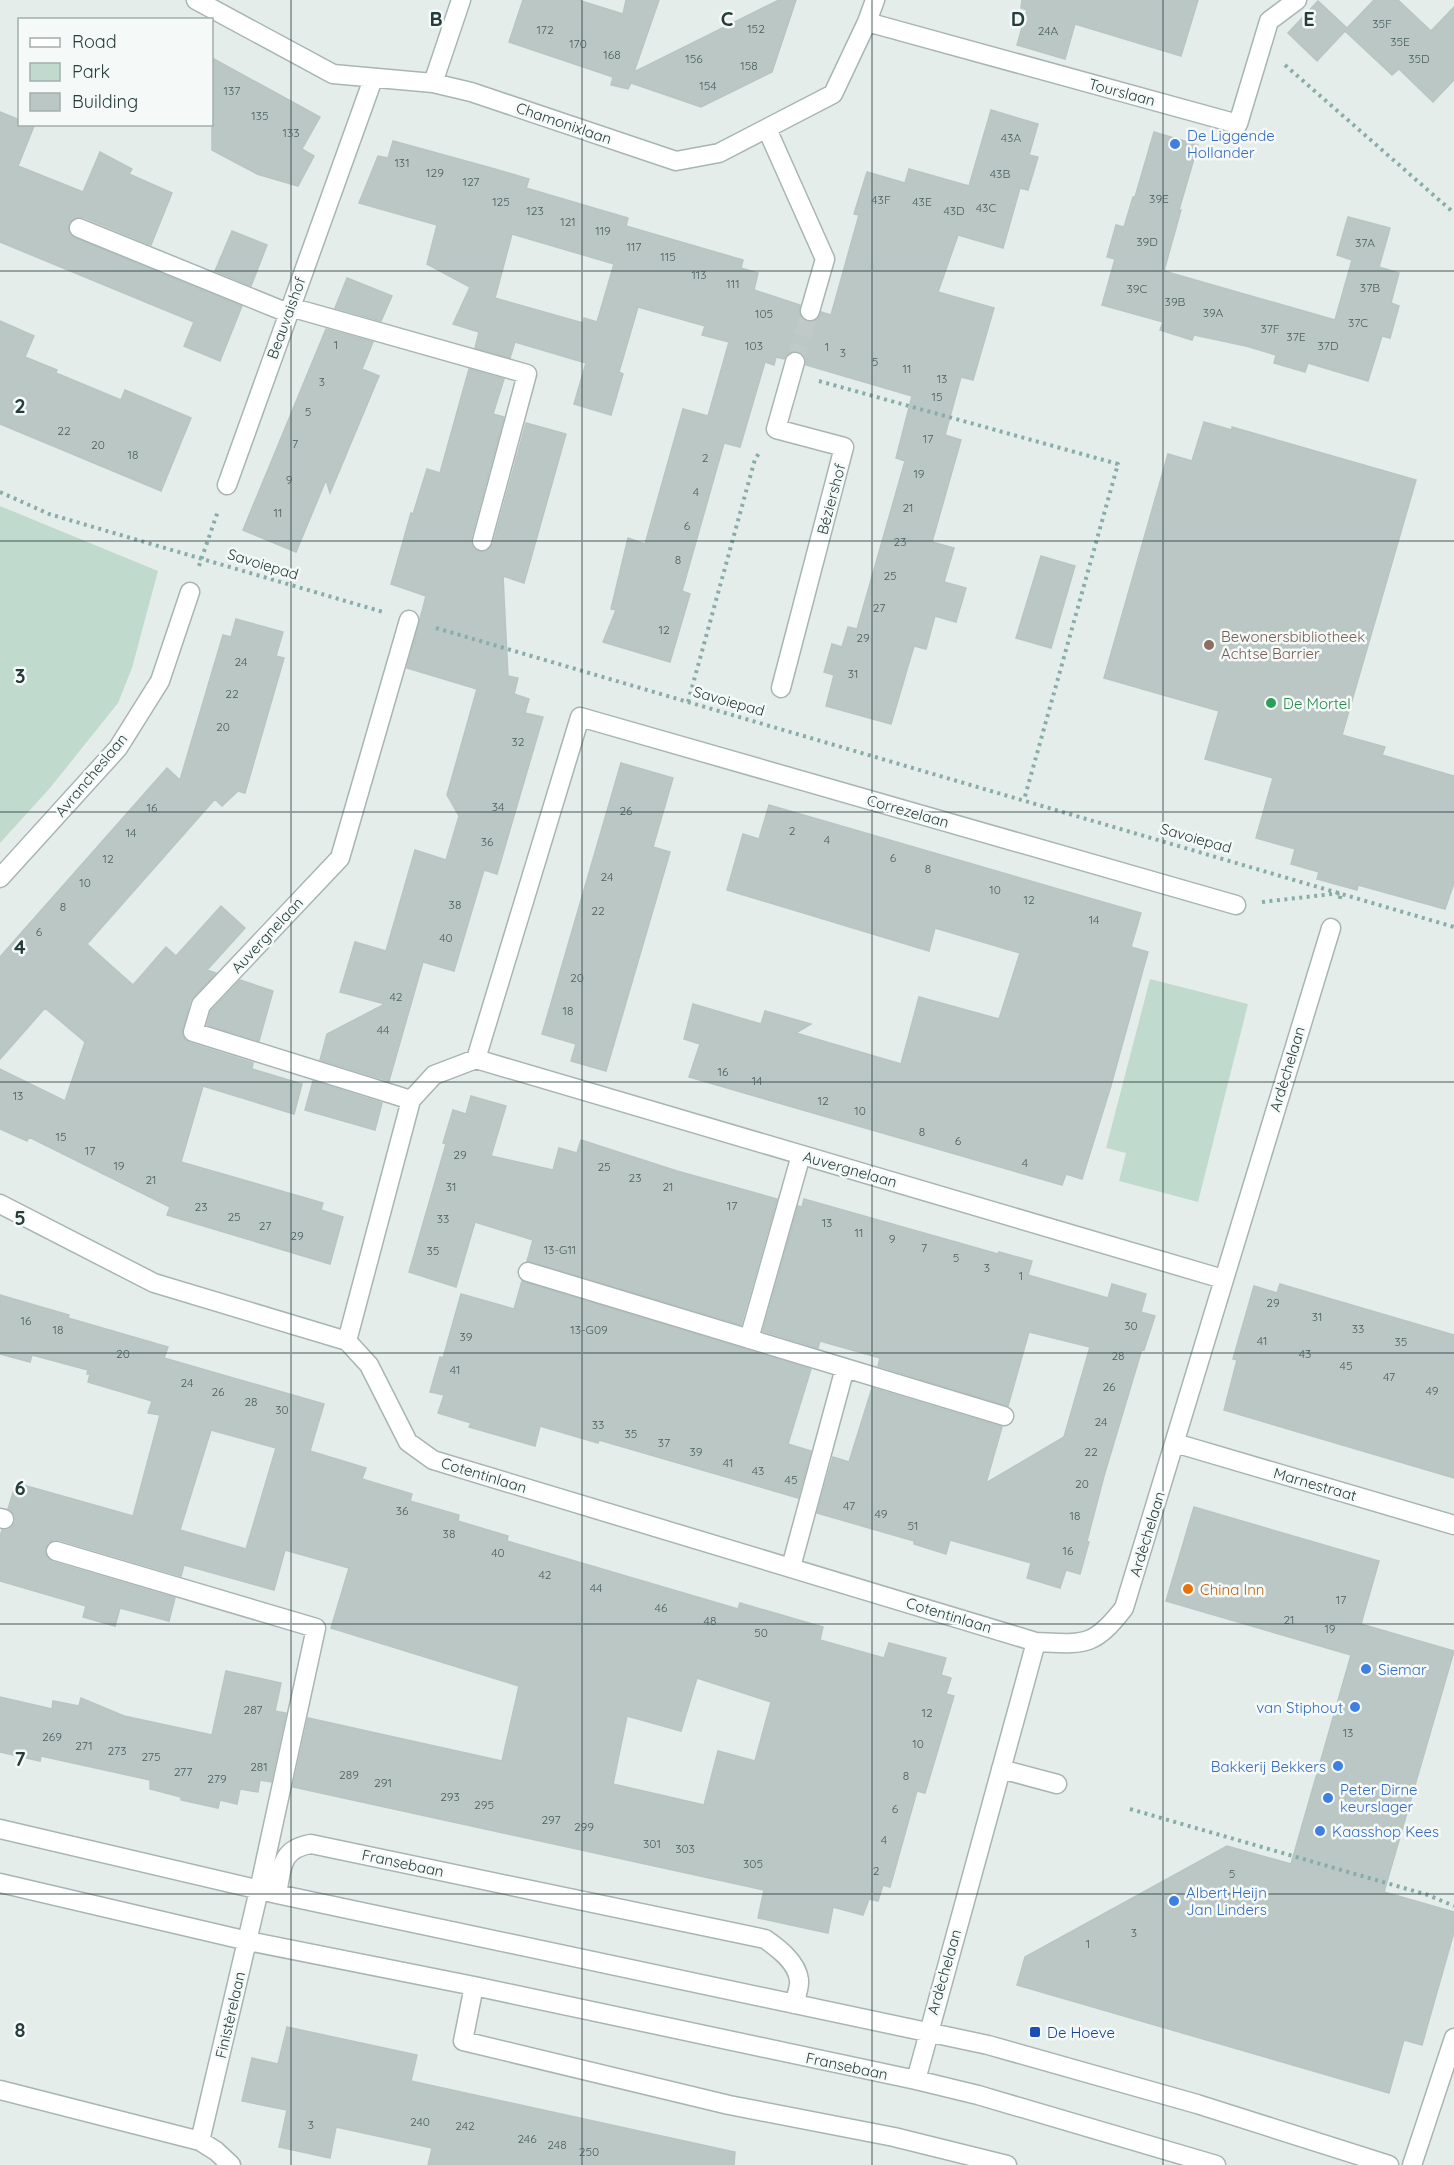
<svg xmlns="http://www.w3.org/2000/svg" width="1454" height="2165" viewBox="0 0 1454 2165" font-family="Quicksand,sans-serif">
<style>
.green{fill:#c0dbcd}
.building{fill:#bac7c4;stroke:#b8c6c3;stroke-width:1.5;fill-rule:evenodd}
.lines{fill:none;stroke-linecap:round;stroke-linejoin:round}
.minor-tunnel{stroke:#bfcac8;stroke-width:18;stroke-dasharray:18 9;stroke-linecap:butt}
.minor-casing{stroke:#a8b5b3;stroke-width:21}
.path{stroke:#88ada9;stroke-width:4;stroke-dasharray:3 4.5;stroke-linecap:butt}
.minor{stroke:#fff;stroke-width:18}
.grid{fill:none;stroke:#263d3b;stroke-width:1.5;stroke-opacity:0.55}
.shop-dot{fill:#3f7fe0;stroke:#f5f9f8;stroke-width:2}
.education-dot{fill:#8d6e63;stroke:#f5f9f8;stroke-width:2}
.leisure-dot{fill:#2e9e5b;stroke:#f5f9f8;stroke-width:2}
.food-dot{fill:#e8710a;stroke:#f5f9f8;stroke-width:2}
.transit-dot{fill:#1a4fb4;stroke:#f5f9f8;stroke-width:2}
.labels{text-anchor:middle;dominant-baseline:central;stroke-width:5;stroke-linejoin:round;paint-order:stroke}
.number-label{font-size:12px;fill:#4b605d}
.street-label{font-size:15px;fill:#263d3b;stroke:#f5f9f8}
.shop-label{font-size:15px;fill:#366cbe;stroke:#f5f9f8;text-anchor:start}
.education-label{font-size:15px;fill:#785e54;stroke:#f5f9f8;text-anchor:start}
.leisure-label{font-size:15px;fill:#27864d;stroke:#f5f9f8;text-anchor:start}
.food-label{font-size:15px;fill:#c56008;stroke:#f5f9f8;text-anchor:start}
.transit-label{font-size:15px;fill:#164399;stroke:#f5f9f8;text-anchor:start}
.grid-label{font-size:20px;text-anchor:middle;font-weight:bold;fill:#263d3b;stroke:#f5f9f8;stroke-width:5;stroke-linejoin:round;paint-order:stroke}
</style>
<rect width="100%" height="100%" fill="#e5edeb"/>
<path class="green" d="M0,506L158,571L132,668L118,703L50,788L0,843Z
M1150,979L1248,1004L1198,1202L1119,1181L1126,1153L1106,1148Z"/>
<path class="building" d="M523,0H578L623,14L626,0H659L634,72L779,0H796L772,72L701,107L631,83L628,89L611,85L613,77L509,42Z
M1022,0H1198L1181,56L1075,24L1065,59L1017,45L1027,10L1021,8Z
M1374,0H1398L1431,31L1454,7V80L1433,102L1399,69L1392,75L1345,31L1317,61L1288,33L1318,1L1347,28Z
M212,58L320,117L302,149L314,156L298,186L257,174L212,150Z
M991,110L1038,124L1029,155L1038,157L1028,190L1020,188L1003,248L958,235L938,292L994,308L973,380L961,377L945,435L961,440L932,542L954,548L944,582L966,588L956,622L935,616L926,649L914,646L891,724L826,706L834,675L824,672L832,644L842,647L848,627L857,629L905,461L896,458L912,396L806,365V359L799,351H792L784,359L776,357L774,365L765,362L740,447L724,443L682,591L690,594L670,662L603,642L616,610L611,609L628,538L645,544L683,409L708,416L729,342L702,335L705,326L638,307L619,372L623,374L611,415L574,404L586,363L515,342L510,358L475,348L479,332L453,324L470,287L427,264L437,225L359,203L378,156L388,158L393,141L495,169L529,179L526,188L628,218L626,226L743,260L741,268L758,273L754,290L800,305L799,313L802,318L812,322L818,319L821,312L831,315L859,215L854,214L867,172L905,183L909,169L969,186ZM512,234L614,264L597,322L584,318L583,323L495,298Z
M0,112L20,120V124L34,126L18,166L83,192L100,152L132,169L129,174L172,193L151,245L83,217L72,220L68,230L75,238L242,306L220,361L184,346L194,322L0,242Z
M1154,132L1198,145L1179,210H1181L1164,271L1335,320L1352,260L1337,255L1348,217L1390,228L1379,267L1399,273L1391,303L1399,306L1390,338L1382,336L1368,381L1308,363L1305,372L1274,363L1276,355L1246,346L1194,335L1192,340L1160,330L1163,322L1102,305L1115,259L1107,257L1116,225L1124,227L1133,197H1135Z
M232,231L267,245L251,286L215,271Z
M347,278L392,296L381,321L335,308Z
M0,321L34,336L25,357L57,370L56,373L121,400L125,390L191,418L161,491L0,424Z
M326,329L373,342L362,369L379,376L330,493L326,480L296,552L243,530Z
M469,369L504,379L493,414L504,417L471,538V544L474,549L485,552L493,544L526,423L566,434L524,583L503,576L508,676L518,678L514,694L529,699L525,713L543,717L497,874L484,870L454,971L423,962L389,1081L320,1060L327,1034L385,1004L340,992L355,942L386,951L415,850L446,860L459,816L447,795L477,689L407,668L426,596L391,584L411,513L413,514L427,469L440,473Z
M1204,422L1232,430V427L1416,480L1342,735L1385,747L1382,755L1454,776V883L1445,909L1358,885L1357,890L1317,879L1319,872L1291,864L1295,849L1256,838L1273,778L1205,759L1219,711L1104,678L1168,454L1192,461Z
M1041,556L1075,566L1051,648L1016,638Z
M236,619L283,632L276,656L284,658L245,793L238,791L222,806L215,799L87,944L133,985L166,947L176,956L221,906L245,928L207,970L216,973L190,1001L182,1035L190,1043L253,1063L252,1069L302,1084L294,1114L203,1086L181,1162L323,1203L321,1210L343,1217L330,1264L167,1215L170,1207L29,1137L27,1141L0,1129V1069L65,1101L85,1042L45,1008L0,1059V957L167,768L180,780L223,635L231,637Z
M621,763L673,778L653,847L670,852L606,1071L571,1061L576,1044L542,1034Z
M769,805L1141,913L1131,947L1148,952L1110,1089L1082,1179L1066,1174L1062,1185L689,1077L700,1044L684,1039L693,1004L761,1024L765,1011L811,1024L796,1033L901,1064L919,997L999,1019L1020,953L935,928L929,951L727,890L743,834L759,839Z
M240,980L273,991L259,1041L207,1025L211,1011Z
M313,1081L382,1103L375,1130L305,1110Z
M471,1096L506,1106L491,1156L553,1170L559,1148L577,1153L581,1140L677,1171L777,1199L741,1325L527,1261L533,1240L475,1222L456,1287L409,1272L446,1144L443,1143L453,1110L466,1114Z
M804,1199L998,1254L999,1252L1032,1261L1028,1275L1108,1298L1112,1284L1146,1294L1141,1312L1155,1316L1144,1350L1142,1349L1104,1476L1087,1541L1089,1542L1080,1574L1066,1570L1060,1588L1027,1578L1031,1563L950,1540L946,1554L914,1544V1541L817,1513L833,1457L849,1462L872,1388L1002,1427L986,1483L1064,1437L1090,1347L1029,1332L1008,1406L878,1366L880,1358L820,1341L818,1348L763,1331L798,1206L802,1207Z
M522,1281L811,1369L788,1444L811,1451L798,1498L599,1440L598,1443L540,1426L535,1446L469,1427L471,1423L438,1413L444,1395L430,1392L440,1357L443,1358L461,1294L514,1309Z
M1280,1284L1454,1335V1478L1224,1410L1237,1360L1233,1359L1254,1286L1277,1293Z
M0,1295L69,1315L68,1318L168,1347L164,1358L324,1404L310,1451L366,1468L362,1479L412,1494L410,1501L459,1515L458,1521L508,1536L507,1541L738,1609L740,1603L823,1627L820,1640L884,1658L889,1643L946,1658L941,1675L951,1678L946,1694L954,1696L925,1793L917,1791L890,1887L883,1885L878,1901L869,1899L863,1915L833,1907L828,1933L758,1918L764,1890L293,1787L308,1718L502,1761L519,1686L331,1628L349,1568L285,1550L274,1590L184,1565L181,1576L59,1540H53L48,1543L45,1554L53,1562L175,1598L169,1621L120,1608L115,1626L83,1617L86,1606L0,1581V1536L2,1530H8L15,1522V1515L8,1509L16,1483L133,1516L160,1415L148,1413L152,1401L88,1382L90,1374H87L88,1370L32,1355L30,1362L0,1354ZM211,1430L276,1448L246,1549L180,1530ZM697,1678L771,1702L755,1761L718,1751L704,1805L613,1784L627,1716L681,1731Z
M1194,1507L1379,1561L1361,1624L1454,1651L1384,1892L1454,1912V1932L1422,2045L1404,2040L1389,2093L1017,1985L1025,1957L1227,1846L1291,1864L1351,1655L1166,1601Z
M226,1671L281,1683L275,1711L286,1713L271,1782L260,1780L258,1792L240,1789L237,1804L220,1800L218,1808L181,1800V1797L150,1789V1780L41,1756L40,1761L0,1752V1697L52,1709L53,1701L79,1706L81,1698L124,1716L212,1735Z
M287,2027L417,2055L411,2081L735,2152L734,2165H428L432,2148L336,2127L330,2158L279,2147L287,2110L242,2101L252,2058L278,2064Z"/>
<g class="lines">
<path class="minor-tunnel" d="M795,362L810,311"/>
<defs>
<path id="minor" d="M196,0L333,74L433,83L471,92L676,161L719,153L833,94L867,22L875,0
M867,22L1238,124L1269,21L1297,0
M433,83L461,0
M767,129L825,259L810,311
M79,228L288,313
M290,307L527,374L482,541
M227,485L373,79
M409,620L340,858L201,1005L193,1032L411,1100
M781,688L844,447L776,429L795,362
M0,878L118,748L160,681L190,592
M476,1059L580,717L1236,905
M0,1204L154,1283L347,1341L369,1365L408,1442L433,1460L1036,1642C1084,1644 1093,1648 1124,1608L1331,928
M528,1272L1004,1416
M749,1339L801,1155
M347,1341L411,1100L434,1075L476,1059L1223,1279
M1175,1443L1454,1525
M0,1518L4,1519
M56,1551L316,1628L259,1890L200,2141
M791,1567L845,1368
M1001,1769L1057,1784
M0,1829L277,1894L988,2045L1197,2104L1389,2165
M0,1883L248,1941L474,1986L916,2080L978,2095L1216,2165
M277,1894C282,1868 280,1849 311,1844L765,1939C778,1948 797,1962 799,1980C800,1986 796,1997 794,2004
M474,1986L463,2041L729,2105L894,2137L1007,2165
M916,2080L1036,1642
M0,2090L200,2141L216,2151L231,2165
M1412,2165L1454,2038"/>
</defs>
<use href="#minor" class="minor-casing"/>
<path class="path" d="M1285,65L1454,213
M819,381L1118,464L1024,800
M0,492L49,514L383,612
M199,566L218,511
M436,628L1454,927
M688,702L755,459L760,452
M1262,902L1341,893L1339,902
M1130,1809L1428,1895L1454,1906"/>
<use href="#minor" class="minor"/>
</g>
<path class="grid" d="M291,0V2165M582,0V2165M872,0V2165M1163,0V2165M0,271H1454M0,541H1454M0,812H1454M0,1082H1454M0,1353H1454M0,1624H1454M0,1894H1454"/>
<g class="shop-dot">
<circle cx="1175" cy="144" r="6"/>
<circle cx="1366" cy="1669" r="6"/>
<circle cx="1355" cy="1707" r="6"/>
<circle cx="1338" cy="1766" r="6"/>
<circle cx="1328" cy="1798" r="6"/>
<circle cx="1320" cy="1831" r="6"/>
<circle cx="1174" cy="1901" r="6"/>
</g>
<circle class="education-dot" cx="1209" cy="645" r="6"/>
<circle class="leisure-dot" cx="1271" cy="703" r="6"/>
<circle class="food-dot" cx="1188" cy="1589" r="6"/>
<rect class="transit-dot" x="1029" y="2026" width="12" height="12" rx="3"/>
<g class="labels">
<g class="number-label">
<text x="1382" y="23">35F</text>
<text x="756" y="28">152</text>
<text x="545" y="29">172</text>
<text x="1048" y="30">24A</text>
<text x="1400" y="41">35E</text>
<text x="578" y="43">170</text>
<text x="612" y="54">168</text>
<text x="694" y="58">156</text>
<text x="1419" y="58">35D</text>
<text x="749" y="65">158</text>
<text x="708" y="85">154</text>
<text x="232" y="90">137</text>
<text x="260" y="115">135</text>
<text x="291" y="132">133</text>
<text x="1011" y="137">43A</text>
<text x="402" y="162">131</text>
<text x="435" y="172">129</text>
<text x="1000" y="173">43B</text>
<text x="471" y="181">127</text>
<text x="1159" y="198">39E</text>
<text x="881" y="199">43F</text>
<text x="501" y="201">125</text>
<text x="922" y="201">43E</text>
<text x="986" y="207">43C</text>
<text x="535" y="210">123</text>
<text x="954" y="210">43D</text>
<text x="568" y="221">121</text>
<text x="603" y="230">119</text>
<text x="1147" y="241">39D</text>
<text x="1365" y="242">37A</text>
<text x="634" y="246">117</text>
<text x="668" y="256">115</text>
<text x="699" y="274">113</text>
<text x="733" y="283">111</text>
<text x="1370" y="287">37B</text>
<text x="1137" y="288">39C</text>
<text x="1175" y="301">39B</text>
<text x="1213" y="312">39A</text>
<text x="764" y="313">105</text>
<text x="1358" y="322">37C</text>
<text x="1270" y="328">37F</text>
<text x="1296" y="336">37E</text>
<text x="336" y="344">1</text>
<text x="754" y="345">103</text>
<text x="1328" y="345">37D</text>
<text x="827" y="346">1</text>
<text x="843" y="352">3</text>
<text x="875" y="361">5</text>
<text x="907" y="368">11</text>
<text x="942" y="378">13</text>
<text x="322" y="381">3</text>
<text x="937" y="396">15</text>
<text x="308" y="411">5</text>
<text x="64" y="430">22</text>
<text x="928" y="438">17</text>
<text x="295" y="443">7</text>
<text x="98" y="444">20</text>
<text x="133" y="454">18</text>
<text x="705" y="457">2</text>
<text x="919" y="473">19</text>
<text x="289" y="479">9</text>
<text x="696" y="491">4</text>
<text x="908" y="507">21</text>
<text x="278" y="512">11</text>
<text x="687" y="525">6</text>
<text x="900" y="541">23</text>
<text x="678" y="559">8</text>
<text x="890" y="575">25</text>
<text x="879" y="607">27</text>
<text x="664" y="629">12</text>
<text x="863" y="637">29</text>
<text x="241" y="661">24</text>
<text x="853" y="673">31</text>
<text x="232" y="693">22</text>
<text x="223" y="726">20</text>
<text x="518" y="741">32</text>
<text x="498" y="806">34</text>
<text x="152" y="807">16</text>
<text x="626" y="810">26</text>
<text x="792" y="830">2</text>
<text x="131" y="832">14</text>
<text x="827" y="839">4</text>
<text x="487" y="841">36</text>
<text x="893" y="857">6</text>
<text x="108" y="858">12</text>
<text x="928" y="868">8</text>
<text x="607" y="876">24</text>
<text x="85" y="882">10</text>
<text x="995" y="889">10</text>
<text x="1029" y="899">12</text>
<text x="455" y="904">38</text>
<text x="63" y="906">8</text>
<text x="598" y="910">22</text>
<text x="1094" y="919">14</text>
<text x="39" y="931">6</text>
<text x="446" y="937">40</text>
<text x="577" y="977">20</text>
<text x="396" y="996">42</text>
<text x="568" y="1010">18</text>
<text x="383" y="1029">44</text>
<text x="723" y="1071">16</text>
<text x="757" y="1080">14</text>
<text x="18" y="1095">13</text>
<text x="823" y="1100">12</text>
<text x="860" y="1110">10</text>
<text x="922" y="1131">8</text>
<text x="61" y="1136">15</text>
<text x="958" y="1140">6</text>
<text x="90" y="1150">17</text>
<text x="460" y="1154">29</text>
<text x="1025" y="1162">4</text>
<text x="119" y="1165">19</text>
<text x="604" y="1166">25</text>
<text x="635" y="1177">23</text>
<text x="151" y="1179">21</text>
<text x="451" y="1186">31</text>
<text x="668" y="1186">21</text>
<text x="732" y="1205">17</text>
<text x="201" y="1206">23</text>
<text x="234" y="1216">25</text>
<text x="443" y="1218">33</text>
<text x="827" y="1222">13</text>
<text x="265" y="1225">27</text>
<text x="859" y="1232">11</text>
<text x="297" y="1235">29</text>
<text x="892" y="1238">9</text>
<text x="924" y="1247">7</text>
<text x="560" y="1249">13-G11</text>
<text x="433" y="1250">35</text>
<text x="956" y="1257">5</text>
<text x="987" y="1267">3</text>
<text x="1021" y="1275">1</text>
<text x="1273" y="1302">29</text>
<text x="1317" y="1316">31</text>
<text x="26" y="1320">16</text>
<text x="1131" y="1325">30</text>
<text x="1358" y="1328">33</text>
<text x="58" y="1329">18</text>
<text x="589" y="1329">13-G09</text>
<text x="466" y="1336">39</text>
<text x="1262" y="1340">41</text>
<text x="1401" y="1341">35</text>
<text x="123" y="1353">20</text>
<text x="1305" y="1353">43</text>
<text x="1118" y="1355">28</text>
<text x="1346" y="1365">45</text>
<text x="455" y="1369">41</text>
<text x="1389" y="1376">47</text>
<text x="187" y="1382">24</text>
<text x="1109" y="1386">26</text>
<text x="1432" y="1390">49</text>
<text x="218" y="1391">26</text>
<text x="251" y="1401">28</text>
<text x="282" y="1409">30</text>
<text x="1101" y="1421">24</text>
<text x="598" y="1424">33</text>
<text x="631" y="1433">35</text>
<text x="664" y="1442">37</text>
<text x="696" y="1451">39</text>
<text x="1091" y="1451">22</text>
<text x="728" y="1462">41</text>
<text x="758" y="1470">43</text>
<text x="791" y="1479">45</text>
<text x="1082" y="1483">20</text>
<text x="849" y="1505">47</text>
<text x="402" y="1510">36</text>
<text x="881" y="1513">49</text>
<text x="1075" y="1515">18</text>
<text x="913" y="1525">51</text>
<text x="449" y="1533">38</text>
<text x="1068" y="1550">16</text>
<text x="498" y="1552">40</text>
<text x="545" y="1574">42</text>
<text x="596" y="1587">44</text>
<text x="1341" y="1599">17</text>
<text x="661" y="1607">46</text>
<text x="1289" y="1619">21</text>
<text x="710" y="1620">48</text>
<text x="1330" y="1628">19</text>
<text x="761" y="1632">50</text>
<text x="253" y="1709">287</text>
<text x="927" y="1712">12</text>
<text x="1348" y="1732">13</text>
<text x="52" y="1736">269</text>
<text x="918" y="1743">10</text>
<text x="84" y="1745">271</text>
<text x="117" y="1750">273</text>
<text x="151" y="1756">275</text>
<text x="259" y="1766">281</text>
<text x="183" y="1771">277</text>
<text x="349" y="1774">289</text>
<text x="906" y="1775">8</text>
<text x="217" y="1778">279</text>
<text x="383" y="1782">291</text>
<text x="450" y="1796">293</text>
<text x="484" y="1804">295</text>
<text x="895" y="1808">6</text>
<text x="551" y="1819">297</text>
<text x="584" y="1826">299</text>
<text x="884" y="1839">4</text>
<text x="652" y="1843">301</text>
<text x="685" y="1848">303</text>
<text x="753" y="1863">305</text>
<text x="876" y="1870">2</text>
<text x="1232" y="1873">5</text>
<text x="1134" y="1932">3</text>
<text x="1088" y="1943">1</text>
<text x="420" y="2121">240</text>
<text x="311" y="2124">3</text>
<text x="465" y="2125">242</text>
<text x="527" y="2138">246</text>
<text x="557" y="2144">248</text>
<text x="589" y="2151">250</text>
</g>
<g class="street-label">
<text transform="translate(1122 92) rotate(15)">Tourslaan</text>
<text transform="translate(564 123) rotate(19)">Chamonixlaan</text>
<text transform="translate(286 318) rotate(-70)">Beauvaishof</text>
<text transform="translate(831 499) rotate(-75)">Béziershof</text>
<text transform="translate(263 564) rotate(17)">Savoiepad</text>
<text transform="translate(729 701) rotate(16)">Savoiepad</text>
<text transform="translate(91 775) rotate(-50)">Avrancheslaan</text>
<text transform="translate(908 811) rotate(16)">Correzelaan</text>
<text transform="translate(1196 838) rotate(16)">Savoiepad</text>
<text transform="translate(267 935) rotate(-47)">Auvergnelaan</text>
<text transform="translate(1287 1069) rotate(-73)">Ardèchelaan</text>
<text transform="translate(850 1169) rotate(16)">Auvergnelaan</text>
<text transform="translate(484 1475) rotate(17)">Cotentinlaan</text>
<text transform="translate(1315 1484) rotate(16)">Marnestraat</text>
<text transform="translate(1147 1534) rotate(-73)">Ardèchelaan</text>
<text transform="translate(949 1615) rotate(17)">Cotentinlaan</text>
<text transform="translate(403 1863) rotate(12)">Fransebaan</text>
<text transform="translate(944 1972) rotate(-74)">Ardèchelaan</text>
<text transform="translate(230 2015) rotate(-77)">Finistèrelaan</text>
<text transform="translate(847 2066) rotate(12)">Fransebaan</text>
</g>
<g class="shop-label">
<text x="1187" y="135">De Liggende<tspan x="1187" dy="17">Hollander</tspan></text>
<text x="1378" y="1669">Siemar</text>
<text x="1343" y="1707" text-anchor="end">van Stiphout</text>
<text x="1326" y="1766" text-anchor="end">Bakkerij Bekkers</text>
<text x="1340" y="1789">Peter Dirne<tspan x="1340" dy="17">keurslager</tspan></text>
<text x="1332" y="1831">Kaasshop Kees</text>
<text x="1186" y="1892">Albert Heijn<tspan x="1186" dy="17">Jan Linders</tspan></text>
</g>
<g class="education-label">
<text x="1221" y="636">Bewonersbibliotheek<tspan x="1221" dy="17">Achtse Barrier</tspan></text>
</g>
<g class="leisure-label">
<text x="1283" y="703">De Mortel</text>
</g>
<g class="food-label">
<text x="1200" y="1589">China Inn</text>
</g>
<g class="transit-label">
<text x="1047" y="2032">De Hoeve</text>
</g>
</g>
<g class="grid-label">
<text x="436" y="26">B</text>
<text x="727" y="26">C</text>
<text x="1018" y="26">D</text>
<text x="1309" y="26">E</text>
<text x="20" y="413">2</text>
<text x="20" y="683">3</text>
<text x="20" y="954">4</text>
<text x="20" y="1225">5</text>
<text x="20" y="1495">6</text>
<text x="20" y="1766">7</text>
<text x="20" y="2037">8</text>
</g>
<rect x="18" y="18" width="195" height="108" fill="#f5f9f8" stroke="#a2aeac" stroke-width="1.5"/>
<rect x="30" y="38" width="30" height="9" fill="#ffffff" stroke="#a2aeac" stroke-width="1.5"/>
<text x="72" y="48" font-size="18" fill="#263d3b">Road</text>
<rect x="30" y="63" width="30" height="18" fill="#c0dbcd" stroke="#a2aeac" stroke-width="1.5"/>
<text x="72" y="78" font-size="18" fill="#263d3b">Park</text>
<rect x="30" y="93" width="30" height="18" fill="#bac7c4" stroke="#a2aeac" stroke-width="1.5"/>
<text x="72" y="108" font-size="18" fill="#263d3b">Building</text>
</svg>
